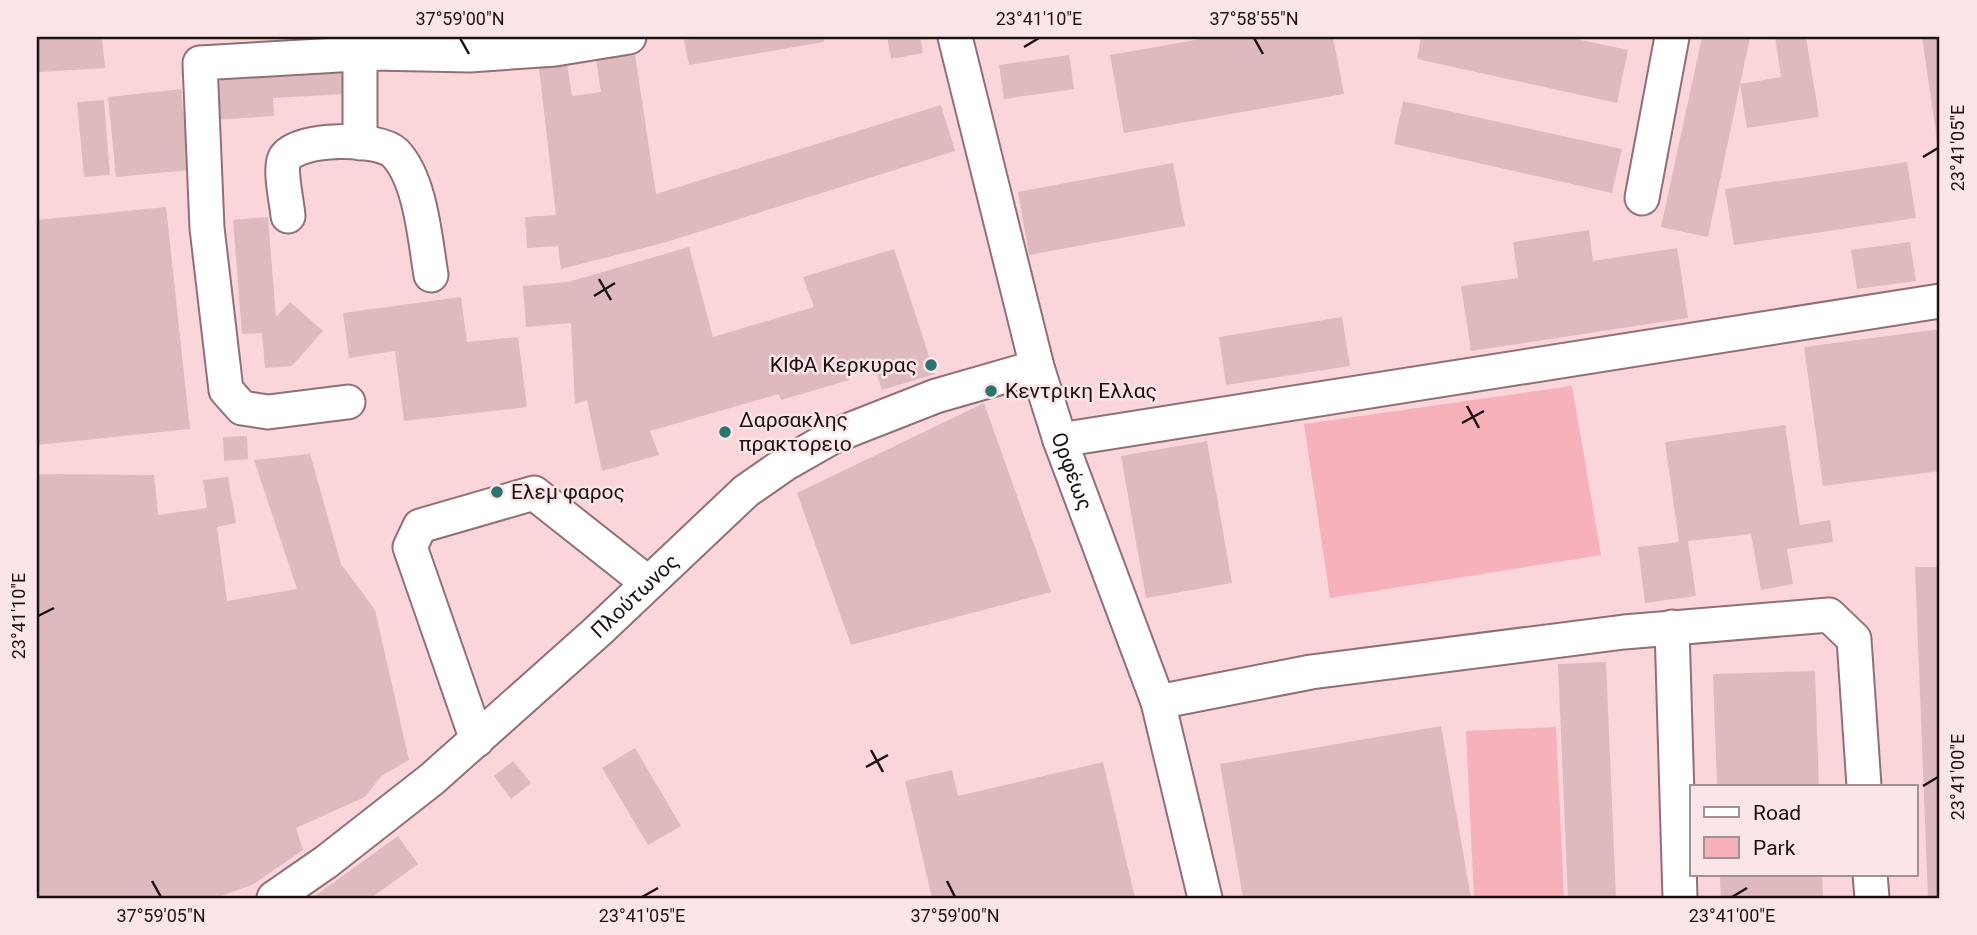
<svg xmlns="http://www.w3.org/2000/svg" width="1977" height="935" viewBox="0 0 1977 935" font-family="Roboto,sans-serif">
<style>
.built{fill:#fad6da;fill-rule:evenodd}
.green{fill:#f7b1bb}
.building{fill:#debabe}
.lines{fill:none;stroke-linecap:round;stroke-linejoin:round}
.minor-casing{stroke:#917075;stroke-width:37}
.minor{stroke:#fff;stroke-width:33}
.ticks{fill:none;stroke:#1d1112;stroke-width:2.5}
.poi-dot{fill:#2a736f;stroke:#fce5e8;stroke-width:2.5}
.labels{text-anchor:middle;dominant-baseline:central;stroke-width:5;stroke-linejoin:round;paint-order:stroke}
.poi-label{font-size:21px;fill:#1d1112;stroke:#fce5e8;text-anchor:start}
.street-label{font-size:21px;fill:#1d1112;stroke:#fce5e8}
.neatline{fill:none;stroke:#1d1112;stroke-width:2.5}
.ticks-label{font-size:18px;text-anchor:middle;fill:#1d1112}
</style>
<rect width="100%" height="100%" fill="#fce5e8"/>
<path class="built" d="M37,37H1940V898H37ZM1692,786H1916V874H1692Z"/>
<path class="green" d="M1572,386L1601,555L1330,598L1304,424Z
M1556,727L1564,898H1474L1466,731Z"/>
<path class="building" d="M37,37H102L105,68L39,72Z
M702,37H823L824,42L689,65L684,40Z
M887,37H920L923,53L891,59Z
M1212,37H1333L1344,94L1124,133L1110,55Z
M1421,37H1567L1628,50L1617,103L1417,59Z
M1702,37H1750L1708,237L1661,227Z
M1775,37H1806L1819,117L1747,128L1740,84L1781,77Z
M1922,37H1940V152L1939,153Z
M635,54L656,194L941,105L955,151L663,243L561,269L558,246L527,248L525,217L556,215L539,68L567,64L572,96L601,92L596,59Z
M1069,55L1074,89L1004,99L999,65Z
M345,64L347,94L273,98L274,116L215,120L213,89L231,71Z
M181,89L189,170L116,177L108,97Z
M104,100L110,175L84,177L77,102Z
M1403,101L1622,149L1612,193L1394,144Z
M1907,162L1916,218L1734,245L1725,189Z
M1173,163L1185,226L1029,255L1018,192Z
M166,207L190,429L37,445V220Z
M268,217L276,317L290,302L323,331L292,366L265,368L262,333L242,334L233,220Z
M1589,230L1593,261L1677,248L1688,318L1471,351L1461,286L1518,278L1513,242Z
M1910,242L1916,281L1857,289L1851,250Z
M689,247L713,337L814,307L803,277L894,249L935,374L882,390L873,362L846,370L849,380L781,400L779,394L650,431L659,455L602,471L587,400L575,404L571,323L526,327L523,286L568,282Z
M461,297L467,342L518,337L527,407L404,421L395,351L349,358L343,313Z
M1342,317L1350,366L1226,385L1219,337Z
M1940,329V471L1823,486L1804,347Z
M984,403L1051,592L851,645L797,493Z
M1785,425L1800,525L1830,520L1833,542L1787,549L1793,584L1761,590L1751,534L1688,541L1696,596L1645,603L1638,547L1679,542L1665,442Z
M247,436L248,459L224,461L223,437Z
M1207,441L1232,583L1146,598L1121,456Z
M310,454L341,564L375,610L409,760L381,776L365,797L296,828L303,850L252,885L215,898H37V474L154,475L158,515L207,508L203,480L228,477L236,523L217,527L227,601L297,589L254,460Z
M1915,567H1940V898H1928Z
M1606,662L1616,898H1568L1558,664Z
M1815,671L1819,786H1717L1713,674Z
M1441,726L1471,898H1243L1220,764Z
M635,748L681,826L648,845L602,768Z
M513,761L531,783L511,799L494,776Z
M1103,762L1135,898H932L905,781L952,770L958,796Z
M398,836L418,864L371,898H312Z
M1720,874H1822L1823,898H1721Z"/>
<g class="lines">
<defs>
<g id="minor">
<path id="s1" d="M955,37L1037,367L1060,440L1158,702L1205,898"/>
<path d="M360,143V54"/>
<path d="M1642,198L1672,37"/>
<path d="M288,216C287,203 279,169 285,158C298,137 379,137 395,153C421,180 425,240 431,275"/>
<path d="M348,402L268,412L242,408L226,390L207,228L200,63L373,53L470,55L555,49L629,37"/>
<path d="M1060,440L1940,301"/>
<path d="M1672,627L1680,898"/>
<path d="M1158,702L1311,672L1624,632L1829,615L1854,639L1864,786"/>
<path d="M477,740L410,547L420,526L534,493L648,583"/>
<path d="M1870,874L1872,898"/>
<path id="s2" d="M274,898L326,862L432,779L598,631L746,491L785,464L834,436L936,396L1037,367"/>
</g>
</defs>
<use href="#minor" class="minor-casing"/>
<use href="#minor" class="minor"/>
</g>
<path class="ticks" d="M460,38L469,54M1254,38L1263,54M1024,47L1039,38M1923,157L1938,148M599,279L611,300M594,296L615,283M1467,406L1479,428M1462,423L1484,411M38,616L54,608M871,750L883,772M866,767L888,755M1923,786L1938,777M152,881L161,897M947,881L955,897M642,897L658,888M1732,897L1747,888"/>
<g class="poi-dot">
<circle cx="931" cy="365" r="7"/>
<circle cx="991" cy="391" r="7"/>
<circle cx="725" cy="432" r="7"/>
<circle cx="497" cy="492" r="7"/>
</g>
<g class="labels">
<g class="poi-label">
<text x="917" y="365" text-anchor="end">ΚΙΦΑ Κερκυρας</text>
<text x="1005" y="391">Κεντρικη Ελλας</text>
<text x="739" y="420">Δαρσακλης<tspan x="739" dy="24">πρακτορειο</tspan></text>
<text x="511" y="492">Ελεμ φαρος</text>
</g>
<g class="street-label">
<text stroke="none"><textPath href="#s1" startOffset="450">Ορφέως</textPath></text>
<text stroke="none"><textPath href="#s2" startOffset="471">Πλούτωνος</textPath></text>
</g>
</g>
<rect width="1977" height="935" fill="none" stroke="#fce5e8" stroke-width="77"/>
<rect x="1690" y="785" width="228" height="91" fill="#fce5e8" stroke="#a39092" stroke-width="2"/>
<rect x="1704" y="807" width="35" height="10" fill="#ffffff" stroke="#a39092" stroke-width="2"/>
<text x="1753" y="820" font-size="21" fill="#1d1112">Road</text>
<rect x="1704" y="837" width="35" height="21" fill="#f7b1bb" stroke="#a39092" stroke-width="2"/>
<text x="1753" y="855" font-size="21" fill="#1d1112">Park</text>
<rect x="38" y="38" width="1900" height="859" class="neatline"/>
<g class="ticks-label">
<text x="460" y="25">37°59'00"N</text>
<text x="1039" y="25">23°41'10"E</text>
<text x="1254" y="25">37°58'55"N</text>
<text transform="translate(1958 148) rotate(-90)" y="6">23°41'05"E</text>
<text transform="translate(19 616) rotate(-90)" y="6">23°41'10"E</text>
<text transform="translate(1958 777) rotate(-90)" y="6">23°41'00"E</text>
<text x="161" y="922">37°59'05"N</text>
<text x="642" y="922">23°41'05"E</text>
<text x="955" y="922">37°59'00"N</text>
<text x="1732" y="922">23°41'00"E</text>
</g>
</svg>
